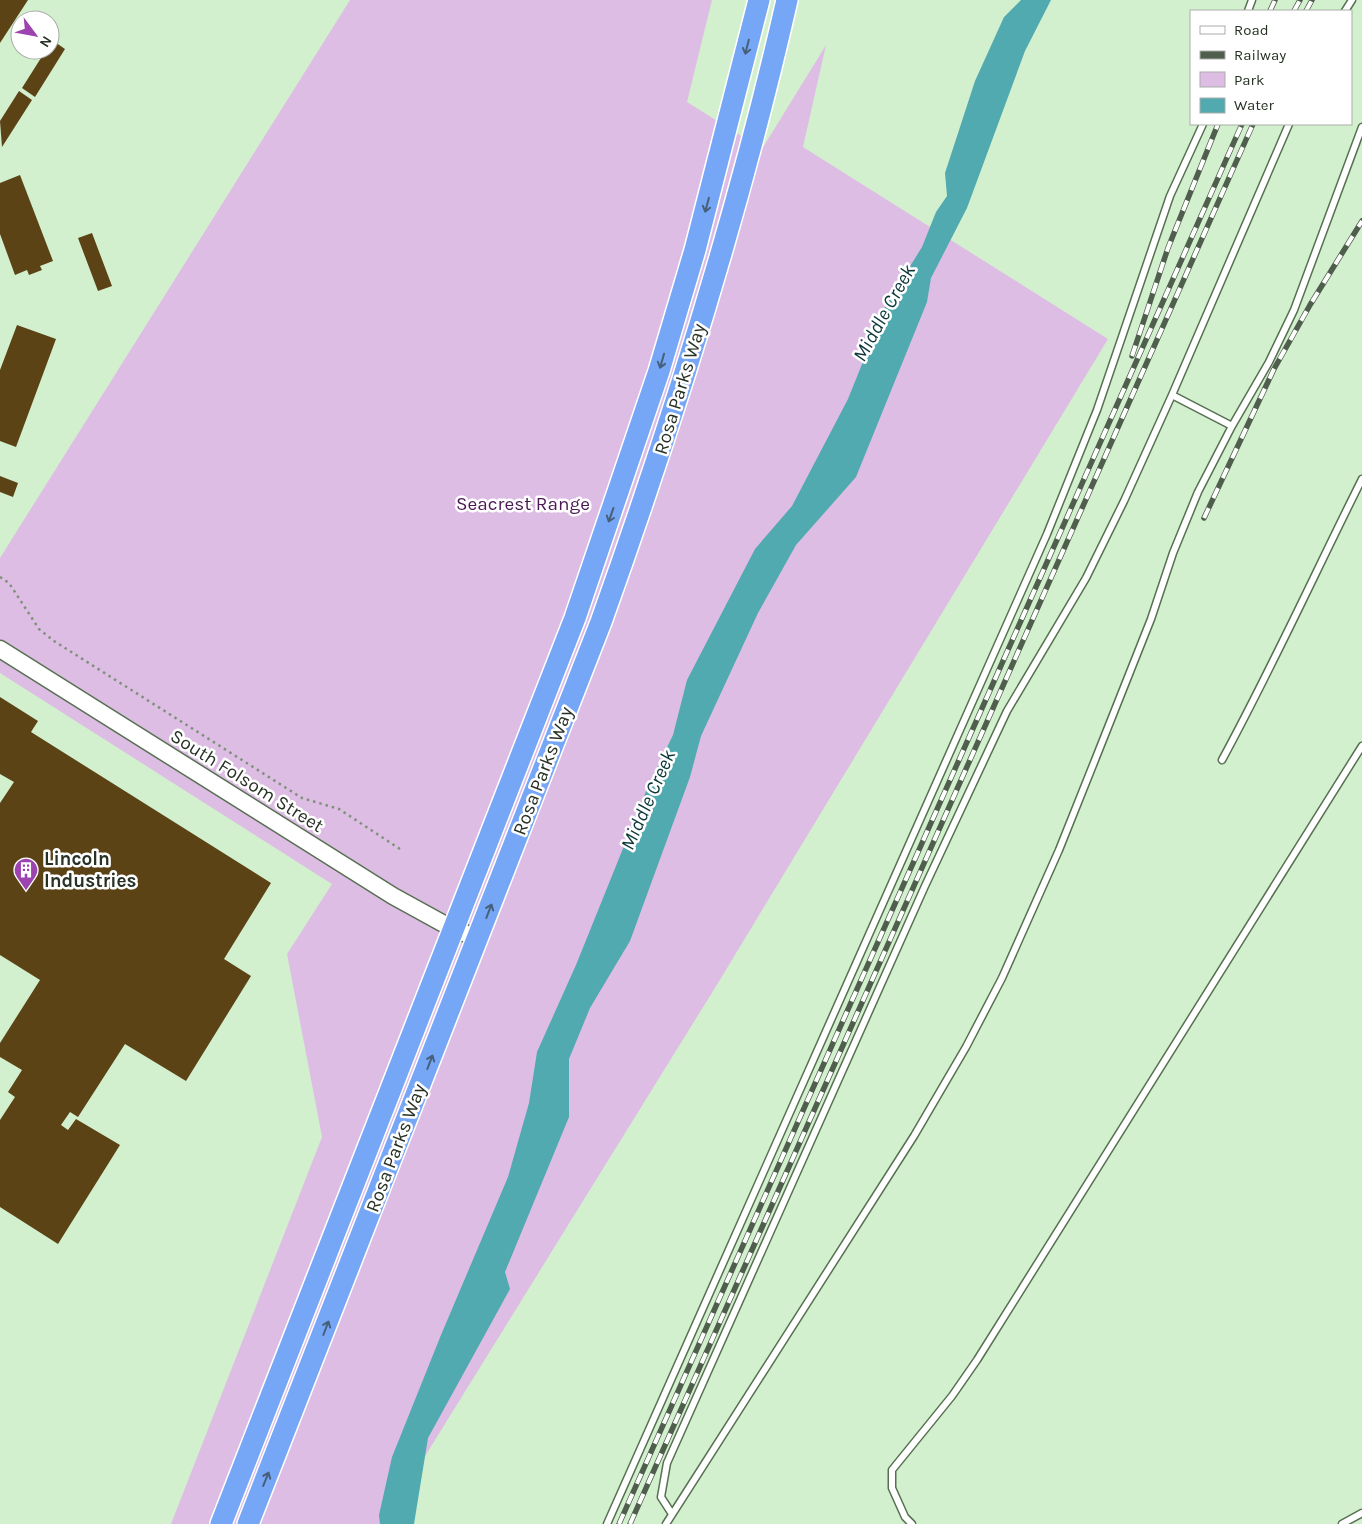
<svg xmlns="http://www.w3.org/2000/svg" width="1362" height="1524" viewBox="0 0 1362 1524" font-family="Karla,sans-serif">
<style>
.green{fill:#debde5}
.water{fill:#50aaaf}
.building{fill:#5b4316}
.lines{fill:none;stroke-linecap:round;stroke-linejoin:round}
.lane-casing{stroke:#577052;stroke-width:9}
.secondary-casing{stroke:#577052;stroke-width:19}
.highway-casing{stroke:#fff;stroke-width:24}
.path{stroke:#7e927a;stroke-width:2.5;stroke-dasharray:2.5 4;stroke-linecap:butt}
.lane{stroke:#fff;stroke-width:6}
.secondary{stroke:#fff;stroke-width:16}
.highway{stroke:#76a6f6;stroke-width:21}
.rail-casing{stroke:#505f4d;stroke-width:5.5}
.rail{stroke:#fff;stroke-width:4;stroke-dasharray:11;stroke-linecap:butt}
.oneway{stroke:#476079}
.labels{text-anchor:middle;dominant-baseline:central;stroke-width:5;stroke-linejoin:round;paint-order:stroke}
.street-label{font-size:19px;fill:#273225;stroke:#fff}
.park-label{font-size:19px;fill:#4b1755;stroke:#fff}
.poi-label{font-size:19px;font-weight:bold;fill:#273225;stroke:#fff;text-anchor:start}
.water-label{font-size:20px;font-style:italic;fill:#0b373a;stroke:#fff}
</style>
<rect width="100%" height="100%" fill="#d3f0ce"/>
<path class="green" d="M350,0H712L687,102L762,149L826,45L803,147L1108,339L718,983L383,1524H171L322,1137L287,954L332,884L0,673V558Z"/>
<path class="water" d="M1021,0H1051L1025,51L967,208L931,278L927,302L856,477L796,545L758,613L701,736L690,777L630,941L590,1008L569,1059V1117L505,1272L510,1289L428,1438L414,1524H380L379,1515L392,1457L441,1335L508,1177L529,1103L537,1052L576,965L647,789L673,735L687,680L755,549L792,506L848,399L885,307L922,247L936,212L947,196L945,173L975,81L1004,17Z"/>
<path class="building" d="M0,0H28L0,43Z
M52,40L65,49L35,97L22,88L46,50H50Z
M19,91L32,100L2,147L0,121Z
M20,175L53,261L40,266L42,270L29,275L27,270L15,275L0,234V183Z
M92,233L112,286L98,291L78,238Z
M17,325L56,339L16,447L0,441V370Z
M0,476L18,483L13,497L0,492Z
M0,697L38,721L31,732L271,883L224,959L251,976L186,1081L125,1044L78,1117L70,1112L61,1125L68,1130L76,1119L120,1145L58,1244L0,1207V1120L15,1097L8,1092L22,1070L0,1057V1043L40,980L0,955V803L14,782L0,774Z"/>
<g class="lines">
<defs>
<path id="lane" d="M1248,11L1252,0
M1345,11L1352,0
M1172,395L1232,426
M1222,760C1272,668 1315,573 1362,479
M672,1514L661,1497L667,1463L925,886L1007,711L1086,578L1124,501L1172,395L1289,124
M607,1524L1047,534L1097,410L1170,196L1203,124
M666,1524L914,1136L966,1047L1002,978L1059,850L1095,760L1151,619L1173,553L1198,492L1232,426L1269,362L1294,310L1362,127
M912,1524L905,1517L892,1488V1470L952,1396L977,1360L1362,746
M1342,1524L1362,1513"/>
<path id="secondary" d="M0,649L393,896L453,929L478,938"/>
<path id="highway" d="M221,1524L575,618L659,371L695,250L759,0
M248,1524L601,622C674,418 739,211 787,0"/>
</defs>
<use href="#lane" class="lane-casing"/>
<use href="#secondary" class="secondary-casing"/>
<use href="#highway" class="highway-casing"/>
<path class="path" d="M0,577L9,583L39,629L54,641L302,798L339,809L400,849"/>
<use href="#lane" class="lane"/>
<use href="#secondary" class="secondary"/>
<use href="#highway" class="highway"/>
<defs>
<path id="rail" d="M1270,11L1275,0
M1294,11L1300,0
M1306,11L1312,0
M1132,356L1168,248L1218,124
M1204,518L1274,369L1310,305L1362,221
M619,1524L1242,124
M630,1524L1253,124"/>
</defs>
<use href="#rail" class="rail-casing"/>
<use href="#rail" class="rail"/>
</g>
<defs><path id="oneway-shaft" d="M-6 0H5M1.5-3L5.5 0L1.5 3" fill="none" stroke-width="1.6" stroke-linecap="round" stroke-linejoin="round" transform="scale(1.25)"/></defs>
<g class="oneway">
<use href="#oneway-shaft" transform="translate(747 47) rotate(104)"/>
<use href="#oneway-shaft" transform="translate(707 205) rotate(105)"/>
<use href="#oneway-shaft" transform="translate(662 361) rotate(106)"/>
<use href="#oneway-shaft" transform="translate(611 515) rotate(109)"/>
<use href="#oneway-shaft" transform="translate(489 911) rotate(-69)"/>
<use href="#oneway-shaft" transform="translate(430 1062) rotate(-69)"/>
<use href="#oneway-shaft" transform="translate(326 1328) rotate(-69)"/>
<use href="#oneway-shaft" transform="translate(266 1479) rotate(-68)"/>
</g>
<defs>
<symbol id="building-pin" viewBox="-11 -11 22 30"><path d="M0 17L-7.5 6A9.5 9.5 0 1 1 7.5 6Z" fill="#9c43af" stroke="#fff"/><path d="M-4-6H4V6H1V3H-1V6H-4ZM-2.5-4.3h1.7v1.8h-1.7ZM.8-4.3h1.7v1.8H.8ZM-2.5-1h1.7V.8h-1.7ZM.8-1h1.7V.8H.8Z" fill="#fff"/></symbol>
</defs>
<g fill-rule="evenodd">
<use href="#building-pin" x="12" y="856" width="28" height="38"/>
</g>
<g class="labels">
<g class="street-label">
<text transform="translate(680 389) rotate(-73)">Rosa Parks Way</text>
<text transform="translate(543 771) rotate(-69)">Rosa Parks Way</text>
<text transform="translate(247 781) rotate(32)">South Folsom Street</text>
<text transform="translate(396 1148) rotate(-69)">Rosa Parks Way</text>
</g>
<g class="park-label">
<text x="523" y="504">Seacrest Range</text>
</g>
<g class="poi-label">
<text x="44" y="859">Lincoln<tspan x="44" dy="22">Industries</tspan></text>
</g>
<g class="water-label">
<text transform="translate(884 313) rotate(-61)">Middle Creek</text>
<text transform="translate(648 800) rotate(-66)">Middle Creek</text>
</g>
</g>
<rect x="1190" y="10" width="162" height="115" fill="#ffffff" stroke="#a9ada8"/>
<rect x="1200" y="26" width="25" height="8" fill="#ffffff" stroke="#a9ada8"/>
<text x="1234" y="35" font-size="15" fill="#273225">Road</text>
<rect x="1200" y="51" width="25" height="8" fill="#505f4d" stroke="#a9ada8"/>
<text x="1234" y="60" font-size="15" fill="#273225">Railway</text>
<rect x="1200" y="72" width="25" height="15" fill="#debde5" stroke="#a9ada8"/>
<text x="1234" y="85" font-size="15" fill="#273225">Park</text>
<rect x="1200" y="98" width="25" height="15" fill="#50aaaf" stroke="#a9ada8"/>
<text x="1234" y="110" font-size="15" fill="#273225">Water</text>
<g transform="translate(35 35) rotate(122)"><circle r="24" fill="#ffffff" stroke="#a9ada8"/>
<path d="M0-4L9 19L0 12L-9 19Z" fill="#9c43af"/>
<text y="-8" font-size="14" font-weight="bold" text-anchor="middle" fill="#273225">N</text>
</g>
</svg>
